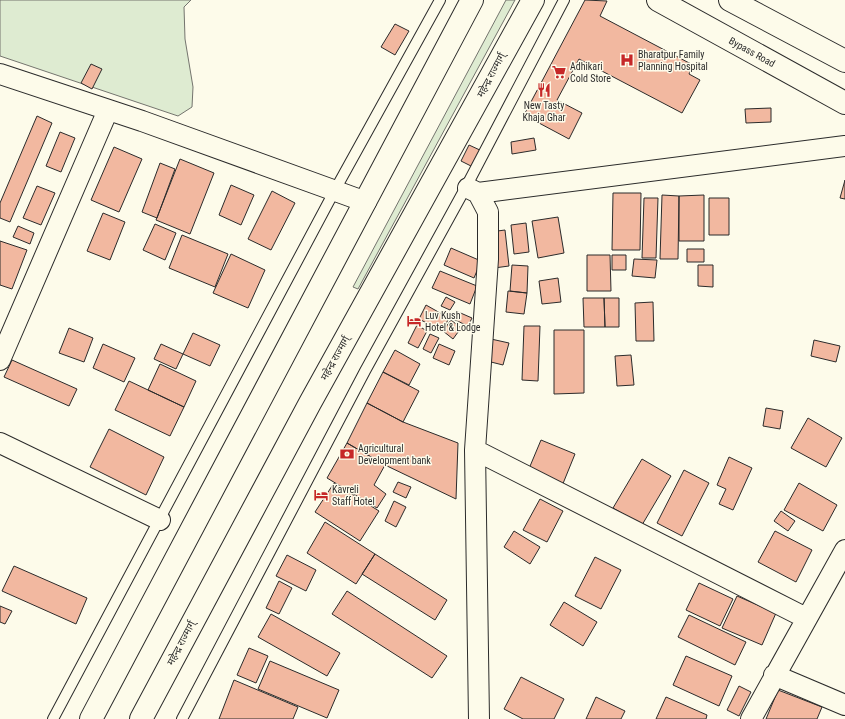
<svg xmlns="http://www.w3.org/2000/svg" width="845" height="719" viewBox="0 0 845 719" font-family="'Roboto Condensed','Noto Sans Devanagari',sans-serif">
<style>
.green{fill:#deebd1;stroke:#74746e}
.building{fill:#f2b8a0;stroke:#2b2b2b}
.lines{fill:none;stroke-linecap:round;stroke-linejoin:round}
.service-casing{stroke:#2b2b2b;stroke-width:12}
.minor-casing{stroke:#2b2b2b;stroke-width:22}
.trunk-casing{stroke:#2b2b2b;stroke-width:24}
.service{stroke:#fdfbea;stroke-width:10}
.minor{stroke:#fdfbea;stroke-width:20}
.trunk{stroke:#fdfbea;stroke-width:22}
.labels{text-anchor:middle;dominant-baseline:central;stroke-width:3;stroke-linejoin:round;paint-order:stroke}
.street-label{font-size:10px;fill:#2b2b2b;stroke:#fdfbea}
.poi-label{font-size:10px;fill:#2b2b2b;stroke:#fdfbea;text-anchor:start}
</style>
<rect width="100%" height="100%" fill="#fdfbea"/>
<path class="green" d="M0,0H191L184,7L185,39L193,87L192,107L178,116L0,56Z
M506,0H515L358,289L353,287Z"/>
<path class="building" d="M585,0L607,1L600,16L693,65L689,74L700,80L682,113L579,59L557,100L582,113L569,139L524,115Z
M395,24L409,31L395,55L381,47Z
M91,64L102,69L92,89L81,83Z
M771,108V122L746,123L745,109Z
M37,116L52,123L10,222L0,218V203Z
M60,132L75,138L61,172L46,166Z
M534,138L536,150L512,154L511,142Z
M469,145L482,151L475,168L461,161Z
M114,147L142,159L119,212L91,200Z
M180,159L214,173L190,234L156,220Z
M160,163L175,169L157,218L142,212Z
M845,180V199L840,198Z
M231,185L254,195L241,225L219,215Z
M37,186L55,193L41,225L23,218Z
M272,191L295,203L271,250L248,239Z
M613,193H641L640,250H612Z
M662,195L679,196L678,259H660Z
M704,195V241H679V196Z
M644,198H658L656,258H642Z
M709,198H729V235H709Z
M103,213L125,222L110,260L87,251Z
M558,217L564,253L538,258L532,221Z
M526,223L529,252L514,254L511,225Z
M155,224L176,233L165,260L143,250Z
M18,226L34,233L30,244L13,237Z
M505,230L509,266L494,268L490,232Z
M182,235L228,254L215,287L169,268Z
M0,241L27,250L12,289L0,285Z
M451,248L481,261L474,278L444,265Z
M687,249H704V262H687Z
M231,254L265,270L248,308L213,293Z
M587,255H610L611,291H587Z
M612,255H626V270H612Z
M634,259L657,260L655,278L632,276Z
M512,265L528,266L527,293L510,291Z
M698,265H713V287L698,286Z
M440,271L477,286L470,304L432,288Z
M558,278L561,302L542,304L539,281Z
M508,291L527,293L524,314L506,312Z
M446,297L455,302L450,310L441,306Z
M583,298H604L605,327H584Z
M604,298H619V327H605Z
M653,302L654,341H636L635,303Z
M426,305L449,318L442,331L419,319Z
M456,311L472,318L468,326L453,319Z
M451,320L461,328L453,339L443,331Z
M417,325L427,331L418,348L408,343Z
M524,326H540L538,381L522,380Z
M69,328L93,338L84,362L59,353Z
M554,330H584V393L554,394Z
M193,333L220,345L210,366L183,354Z
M430,334L439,338L431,353L423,349Z
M491,339L509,343L503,365L487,361Z
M814,340L840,346L836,362L811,356Z
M103,344L135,358L124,382L93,368Z
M161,344L183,354L176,369L154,359Z
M439,344L455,351L449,365L433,358Z
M395,350L420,364L409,385L383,372Z
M631,355L634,385L617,386L615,356Z
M12,360L77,389L69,406L4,377Z
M160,364L196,381L184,407L148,390Z
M383,372L419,391L403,422L367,403Z
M129,381L184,407L170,436L115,410Z
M367,403L403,422L458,443L456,499L385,465L347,443Z
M766,408L783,411L780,429L763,426Z
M808,418L842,438L826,467L791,448Z
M109,429L164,457L146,495L90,467Z
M541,440L575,454L562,486L528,471Z
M347,443L385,465L374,485L386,494L377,508L327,478Z
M729,457L752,468L733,510L719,504L726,489L717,485Z
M642,459L671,476L642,525L613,508Z
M684,470L709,483L682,536L657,523Z
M398,482L411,487L406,498L393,492Z
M334,483L379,511L360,541L315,512Z
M799,483L837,505L823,531L784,510Z
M540,499L563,511L547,542L523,530Z
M394,501L406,507L396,527L385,521Z
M781,511L795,521L788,531L774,521Z
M325,522L375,554L356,584L307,553Z
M514,531L540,547L530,564L504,547Z
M775,531L812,550L796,582L758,562Z
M375,554L447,600L435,620L362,574Z
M287,555L316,570L306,591L276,576Z
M595,557L621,570L601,609L575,596Z
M14,566L87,598L76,624L2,591Z
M279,581L292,588L279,614L266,608Z
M699,583L733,599L720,626L686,610Z
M347,591L447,656L432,678L332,614Z
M737,596L776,613L762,645L722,628Z
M564,602L597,622L583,646L550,625Z
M0,606L12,611L5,624L0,622Z
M271,614L340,653L327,676L258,637Z
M689,615L746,642L735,665L678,637Z
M249,648L268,656L256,683L237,675Z
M686,656L732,676L719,706L673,685Z
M270,661L339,690L327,718L258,689Z
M521,677L564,699L554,719H523L504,709Z
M234,680L298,707L293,719H219Z
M739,686L751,692L739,716L727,710Z
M778,690L822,707L817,719H766Z
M596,697L625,711L621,719H586Z
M666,697L707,715L706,719H656Z"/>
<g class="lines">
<defs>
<path id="service" d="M53,719L335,190L440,0
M182,719L365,371L466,187L564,0"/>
<path id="minor" d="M0,74L142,121L366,202
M468,188L478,193L845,146
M478,193L488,212V259L475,450L479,719
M0,360L108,110
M0,443L160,520
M475,450L806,618
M774,675L845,705
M751,719L845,550"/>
<path id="trunk" d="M658,0L845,103
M730,0L845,61
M91,719L472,0
M141,719L310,403L533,0"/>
</defs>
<use href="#service" class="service-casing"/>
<use href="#minor" class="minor-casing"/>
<use href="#trunk" class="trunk-casing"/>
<use href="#service" class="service"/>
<use href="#minor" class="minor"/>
<use href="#trunk" class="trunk"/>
</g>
<defs>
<symbol id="hospital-bare" viewBox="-9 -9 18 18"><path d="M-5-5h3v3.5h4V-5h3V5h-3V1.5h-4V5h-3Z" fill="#c62828" stroke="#fdfbea" stroke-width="2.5" paint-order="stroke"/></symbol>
<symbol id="supermarket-bare" viewBox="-9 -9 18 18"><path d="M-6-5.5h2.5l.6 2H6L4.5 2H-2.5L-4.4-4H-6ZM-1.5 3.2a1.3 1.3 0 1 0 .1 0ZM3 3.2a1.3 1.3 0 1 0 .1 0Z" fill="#c62828" stroke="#fdfbea" stroke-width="2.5" paint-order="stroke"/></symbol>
<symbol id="restaurant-bare" viewBox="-9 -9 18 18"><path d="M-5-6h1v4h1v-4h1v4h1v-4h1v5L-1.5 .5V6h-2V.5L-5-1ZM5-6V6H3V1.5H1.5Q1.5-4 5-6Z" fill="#c62828" stroke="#fdfbea" stroke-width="2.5" paint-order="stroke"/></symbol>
<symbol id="hotel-bare" viewBox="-9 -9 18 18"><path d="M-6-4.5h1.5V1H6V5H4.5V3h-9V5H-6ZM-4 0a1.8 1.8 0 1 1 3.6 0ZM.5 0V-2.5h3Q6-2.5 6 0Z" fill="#c62828" stroke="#fdfbea" stroke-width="2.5" paint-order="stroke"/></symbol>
<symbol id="bank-bare" viewBox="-9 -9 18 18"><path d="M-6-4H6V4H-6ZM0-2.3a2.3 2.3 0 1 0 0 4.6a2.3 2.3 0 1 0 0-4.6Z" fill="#c62828" stroke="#fdfbea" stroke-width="2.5" paint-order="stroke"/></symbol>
</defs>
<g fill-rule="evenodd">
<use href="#hospital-bare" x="617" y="50" width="20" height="20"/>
<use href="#supermarket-bare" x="549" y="62" width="20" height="20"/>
<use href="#restaurant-bare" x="534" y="80" width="20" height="20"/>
<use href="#hotel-bare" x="404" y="311" width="20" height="20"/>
<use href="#bank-bare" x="337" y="444" width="20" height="20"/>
<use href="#hotel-bare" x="311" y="485" width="20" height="20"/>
</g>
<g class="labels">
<g class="street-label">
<text transform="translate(752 52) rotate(29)">Bypass Road</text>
<text transform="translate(491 75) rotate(-62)">महेन्द्र राज्मार्ग्</text>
<text transform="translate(335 358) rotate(-61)">महेन्द्र राज्मार्ग्</text>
<text transform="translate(181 643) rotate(-62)">महेन्द्र राज्मार्ग्</text>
</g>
<g class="poi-label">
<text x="638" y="54">Bharatpur Family<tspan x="638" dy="12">Planning Hospital</tspan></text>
<text x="570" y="66">Adhikari<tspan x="570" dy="12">Cold Store</tspan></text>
<text x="544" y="105" text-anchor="middle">New Tasty<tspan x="544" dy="12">Khaja Ghar</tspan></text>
<text x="425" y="315">Luv Kush<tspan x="425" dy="12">Hotel &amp; Lodge</tspan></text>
<text x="358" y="448">Agricultural<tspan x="358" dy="12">Development bank</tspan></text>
<text x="332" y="489">Kavreli<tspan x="332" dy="12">Staff Hotel</tspan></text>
</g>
</g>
</svg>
